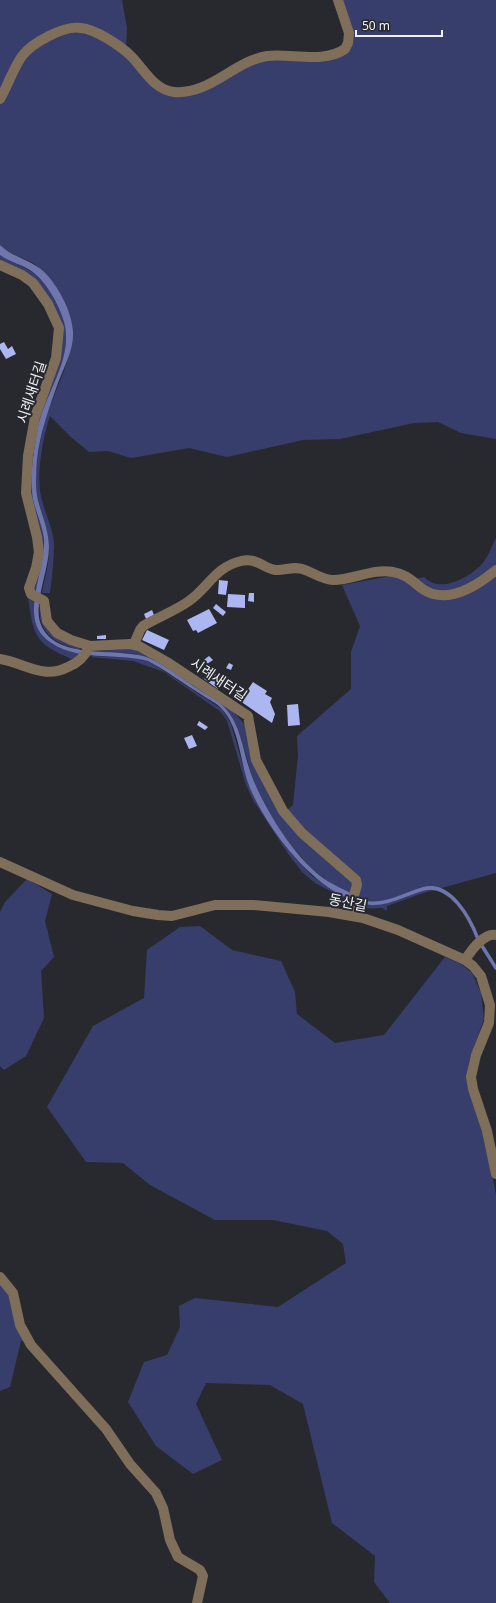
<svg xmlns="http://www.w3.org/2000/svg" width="496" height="1603" viewBox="0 0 496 1603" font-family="'Noto Sans','Noto Sans KR',sans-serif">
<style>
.green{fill:#383e6b}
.water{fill:#6e76ad}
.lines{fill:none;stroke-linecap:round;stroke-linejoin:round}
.stream{stroke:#6e76ad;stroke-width:3.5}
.building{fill:#acb6f1}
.street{stroke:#7f6e59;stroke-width:10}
.labels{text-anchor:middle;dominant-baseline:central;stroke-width:4;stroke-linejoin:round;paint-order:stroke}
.street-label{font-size:14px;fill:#f0f1f4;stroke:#28292f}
</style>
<rect width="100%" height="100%" fill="#28292f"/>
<path class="green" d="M0,0H122L127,28L126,49L148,75L171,89L202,84L247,61L339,50L347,39L336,0H496V439L461,433L438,422L414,423L340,439L303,440L227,457L189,448L131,458L108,451L89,452L72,438L50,416C43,436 36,475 41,496C44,512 53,527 54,544C54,560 52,577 50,593H42C45,577 50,561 49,545C48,529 41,514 38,498C33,476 38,451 43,429C51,392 82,350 69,313C62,293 47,270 29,261C18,256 8,253 0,245Z
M0,254C9,262 19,264 29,270C46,281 59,303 64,322C74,358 45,393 38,427C35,447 29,471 33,491C36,507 43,524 44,541C44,559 39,575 36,592L33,589L36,576L29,493L35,431L59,358L51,302L0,261Z
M496,538V567C480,580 456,596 434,591C428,589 421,582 416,579L424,577C440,595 474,576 485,560C490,553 492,545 496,538Z
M496,574V873L423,893L387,906V911L382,908C370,908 368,910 355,905L359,888L287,810L293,805L298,756L297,736L351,689V652L360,626L342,585L391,576L400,578L442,597Z
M28,598L34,602C33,635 50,645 79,653L73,660C66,656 59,654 53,650C31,638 32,620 28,598Z
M40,604L49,632L79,647L80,650C54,643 37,633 40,604Z
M127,649H134L147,654L233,711L246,726L267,788L353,884L350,892C343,889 335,886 328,882C301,864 265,813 254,782C246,760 243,734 229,714C221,701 153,658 138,655C124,651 109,654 95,653L99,651Z
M93,656L138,658L148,661L222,709L231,724L248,783L267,817L293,855L313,877L348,897L347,900L315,883L302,872L289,855L253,800L246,785L227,721L221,712L164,672L133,661L91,657Z
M27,879L52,894L45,921L54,957L41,971L44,1018L26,1056L4,1070L0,1066V912L5,902Z
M200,926L232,950L281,961L295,992L297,1014L335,1043L384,1035L445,957L461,964L472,973L481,993L484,1019L469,1061L467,1078L487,1149L496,1195V1603H390L374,1582L375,1556L332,1523L303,1404L270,1385L206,1383L196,1404L222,1460L193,1474L156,1446L128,1402L144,1362L167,1355L180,1327L179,1306L195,1298L278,1307L346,1263L343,1244L327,1231L273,1220H215L150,1185L123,1163L86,1162L47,1107L93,1026L144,998L147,950L180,927Z
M0,1281L7,1290L24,1340L21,1341L10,1387L0,1391Z"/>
<path class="water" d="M0,245C14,259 35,260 48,276C60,290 72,312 73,332C74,349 64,367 58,383C49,408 40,433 37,460C36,473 35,487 38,500C42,516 49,531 49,547C49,570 34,601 40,622C53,663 120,646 149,658C167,666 184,680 201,691C209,696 217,700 223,706C240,722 243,750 250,771C262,806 297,863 329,882C336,886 343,889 349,892C357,896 364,901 373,903C322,905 264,826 248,783C240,760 239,727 222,709C217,703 209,700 202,695C184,684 167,671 148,661C115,652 75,663 46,639C19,616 46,570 44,540C43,526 36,513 33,499C29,476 34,450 38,427C45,393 74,358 64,322C59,304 46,281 30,270C20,264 10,262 0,255Z"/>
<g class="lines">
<path class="stream" d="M369,903C388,905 405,894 423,889C450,881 470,918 478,939
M482,946L496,968"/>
</g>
<path class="building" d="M4,342L8,349L12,346L16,354L6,359L0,349V344Z
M219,580L228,581L226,595L218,594Z
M249,593H254V602L248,601Z
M228,594L245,595V608L227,607Z
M216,604L226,612L223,616L213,608Z
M209,609L217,623L198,633L196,630L193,631L187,620Z
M152,610L154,615L146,619L144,614Z
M147,630L169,640L164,650L142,640Z
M106,635V639H97V636Z
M209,656L213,660L204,666L201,662Z
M229,663L233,665L231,670L226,668Z
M211,671L224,681L218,689L204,679Z
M253,682L267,691L265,694L272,698L270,702L275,714L272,723L240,701Z
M298,704L300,725L288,726L287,705Z
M199,721L208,727L205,730L197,725Z
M192,735L197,746L189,749L184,738Z"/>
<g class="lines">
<path class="street" d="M0,99C8,85 13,69 22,56C32,43 64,25 81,28C95,29 121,46 131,56C144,69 154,90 174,92C210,95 234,61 267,56C291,53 323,64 345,49L348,43L349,33L338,0
M0,265L22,275L33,283L48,304L59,328L56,358L35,417L28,456L26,493L37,537L39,552L36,568L29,588L31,594L44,601L47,621L57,633L71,640L90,646L130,644L139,646L167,662L248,716L256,760L283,811L302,833L356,880L357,885L348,915
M134,644L140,630L143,626C158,617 175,611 189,601C208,588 215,567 241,561C256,557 263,568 275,570C285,571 295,565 305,570C314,573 323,580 333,580C353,580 373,568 393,572C407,574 414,583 424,590C449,605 478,585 496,570
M0,659C25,663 43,680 68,667C79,663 85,656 90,646
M0,862L73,895L133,911L158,915L172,916L215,905H253L329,912L363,918L398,930L465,960L473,966L481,976L490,1005L489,1023L476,1055L471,1077L473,1089L487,1131L496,1174
M465,960C471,951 483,933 496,935
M0,1277L13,1293L20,1325L31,1345L106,1429L130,1464L156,1493L163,1508L170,1540L178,1557L200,1570L203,1576L197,1603"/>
</g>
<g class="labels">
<g class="street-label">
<text transform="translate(31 392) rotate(-72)">시례새터길</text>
<text transform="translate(219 679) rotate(34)">시례새터길</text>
<text transform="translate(348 902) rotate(11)">동산길</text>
</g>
</g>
<path d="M356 30v6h86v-6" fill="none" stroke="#f0f1f4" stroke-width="2"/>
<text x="362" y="30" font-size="12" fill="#f0f1f4" stroke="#28292f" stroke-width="3" paint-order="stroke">50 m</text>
</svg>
